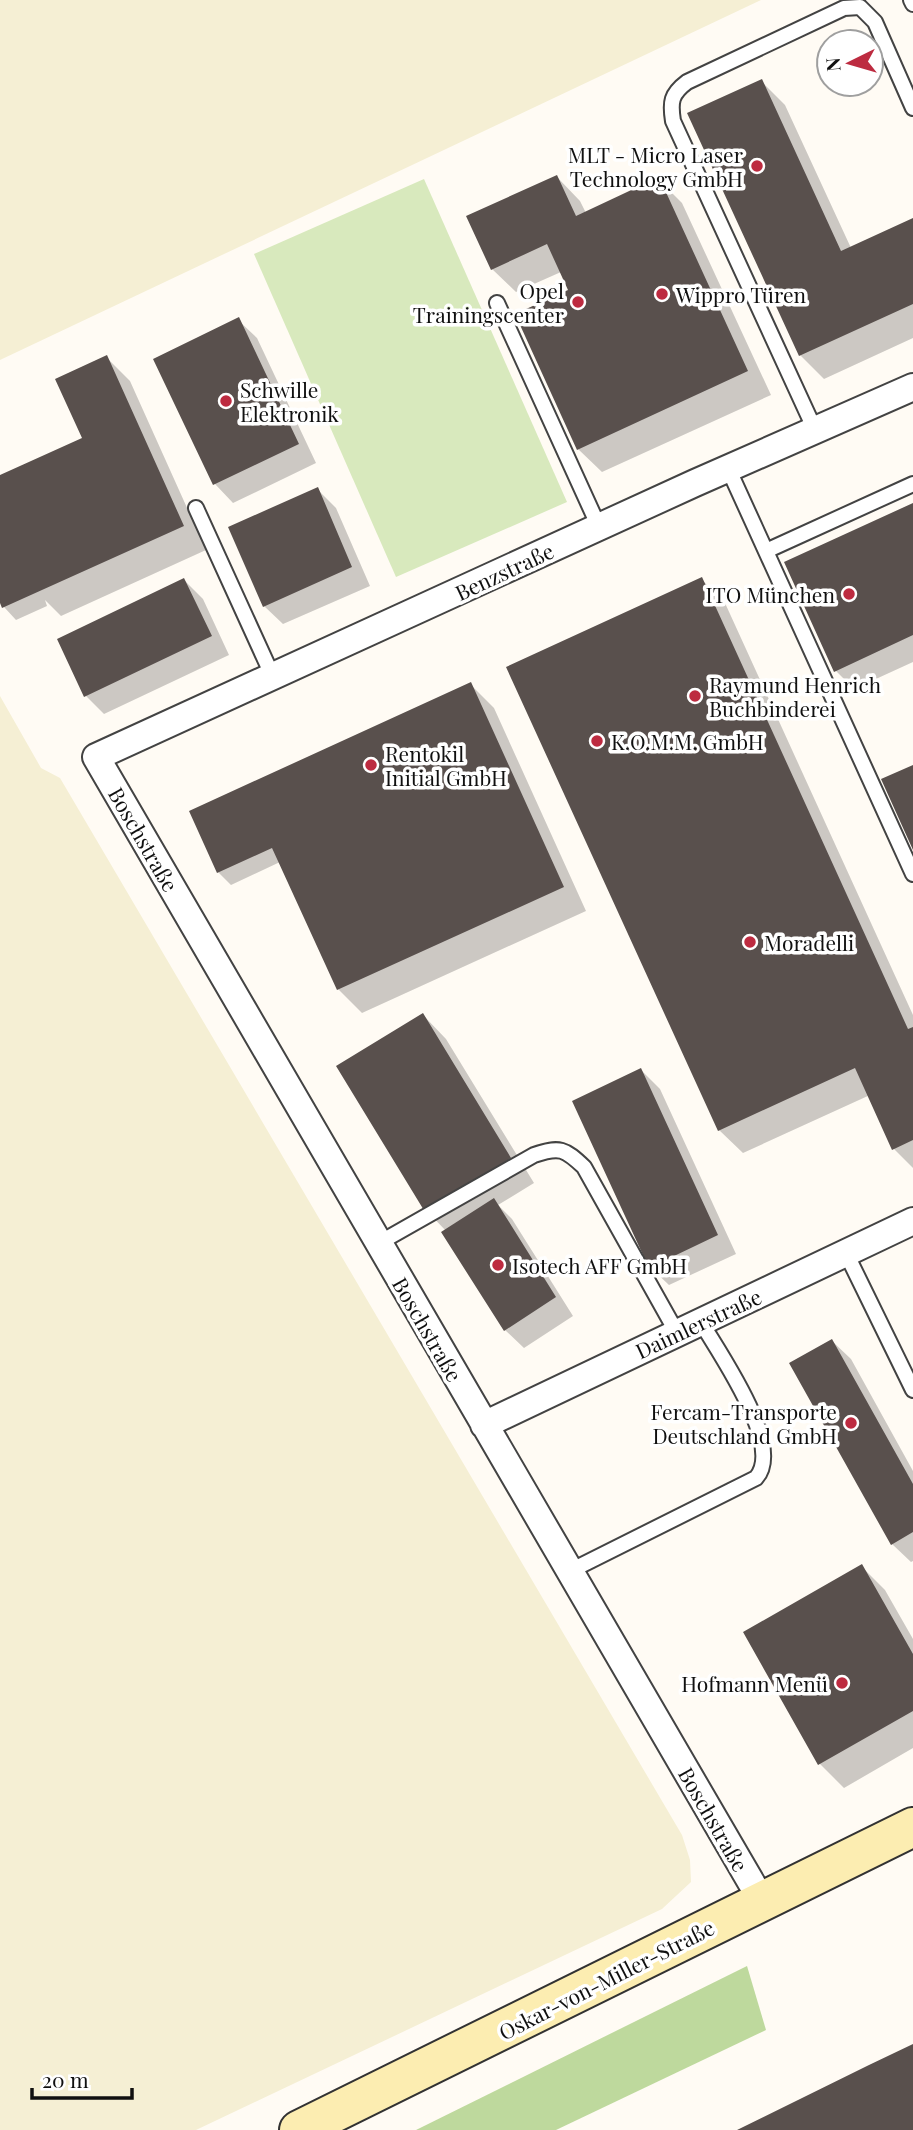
<svg xmlns="http://www.w3.org/2000/svg" width="913" height="2130" viewBox="0 0 913 2130" font-family="'Playfair Display',serif">
<style>
.farmland{fill:#f5efd4}
.green{fill:#d8e9bd}
.forest{fill:#bed99d}
.shadow{fill:#0003}
.building{fill:#59504d}
.lines{fill:none;stroke-linecap:round;stroke-linejoin:round}
.service-casing{stroke:#434343;stroke-width:18}
.minor-casing{stroke:#434343;stroke-width:30}
.secondary-casing{stroke:#323232;stroke-width:42}
.service{stroke:#fff;stroke-width:14}
.minor{stroke:#fff;stroke-width:26}
.secondary{stroke:#fcedb1;stroke-width:38}
.poi-dot{fill:#bd2b40;stroke:#fff;stroke-width:2.5}
.labels{text-anchor:middle;dominant-baseline:central;stroke-width:7;stroke-linejoin:round;paint-order:stroke}
.poi-label{font-size:21px;fill:#101010;stroke:#fff;text-anchor:start}
.street-label{font-size:21px;fill:#101010;stroke:#fff}
</style>
<rect width="100%" height="100%" fill="#fffbf4"/>
<path class="farmland" d="M0,0H761L0,360Z
M0,696L41,768L60,778L682,1835L690,1860L691,1882L662,1909L196,2130H0Z"/>
<path class="green" d="M424,179L567,502L396,577L254,254Z"/>
<path class="forest" d="M747,1966L766,2030L556,2130H416Z"/>
<path class="shadow" d="M761,81L785,105L851,248L913,220V338L824,379L800,355Z
M557,177L580,201L586,213L658,179L682,203L771,395L602,472L578,449L570,291L561,272L516,292L492,269Z
M238,320L257,338L316,463L233,503L215,484Z
M106,357L130,381L206,550L61,616L45,600L47,606L16,620L4,607L0,599V477L84,439Z
M317,489L336,508L370,586L283,624L264,606Z
M913,505V662L854,689L835,670Z
M701,579L725,603L913,1015V1168L894,1149L870,1095L743,1153L719,1130Z
M184,580L203,599L229,655L104,714L86,696Z
M470,684L494,708L586,911L362,1013L338,989L280,862L231,885L218,872Z
M423,1015L446,1039L534,1183L498,1205L512,1219L573,1316L524,1348L505,1330L446,1231L426,1210Z
M641,1070L660,1089L736,1254L669,1285L650,1267Z
M832,1341L851,1359L913,1471V1561L911,1562L892,1544Z
M861,1566L885,1590L913,1639V1748L844,1788L820,1764L745,1633Z"/>
<path class="building" d="M762,79L841,251L913,218V304L799,356L687,113Z
M557,175L576,216L659,177L748,371L577,450L515,314L568,290L547,244L491,270L466,216Z
M239,317L299,444L213,485L153,359Z
M107,355L184,526L2,608L0,603V475L82,438L55,379Z
M318,487L352,567L263,607L228,527Z
M913,503V635L834,672L784,562Z
M702,577L908,1029L913,1027V1140L892,1150L855,1068L718,1131L506,667Z
M184,578L212,636L84,697L57,639Z
M471,682L564,887L337,990L272,848L217,873L189,811Z
M913,765V850L881,779Z
M423,1013L511,1158L425,1212L336,1066Z
M641,1068L718,1235L649,1268L572,1101Z
M494,1198L556,1297L504,1331L441,1232Z
M832,1339L913,1484V1532L891,1545L789,1363Z
M862,1564L913,1654V1711L818,1765L743,1632Z
M913,2044V2130H737L869,2065Z"/>
<g class="lines">
<defs>
<path id="service" d="M911,0L913,4
M497,303L599,527
M815,430L673,121C670,102 671,94 687,82L844,8L860,7L875,22L913,108
M728,468L913,874
M196,508L273,677
M766,551L913,484
M379,1243L534,1155C560,1146 565,1149 584,1167L677,1333
M846,1253L913,1390
M570,1571L756,1478C785,1446 719,1353 701,1322"/>
<path id="minor" d="M484,1425L913,1221
M762,1901L96,757L695,483L913,387"/>
<path id="secondary" d="M299,2130L913,1827"/>
</defs>
<use href="#service" class="service-casing"/>
<use href="#minor" class="minor-casing"/>
<use href="#secondary" class="secondary-casing"/>
<use href="#service" class="service"/>
<use href="#minor" class="minor"/>
<use href="#secondary" class="secondary"/>
</g>
<g class="poi-dot">
<circle cx="757" cy="166" r="7"/>
<circle cx="662" cy="294" r="7"/>
<circle cx="578" cy="302" r="7"/>
<circle cx="226" cy="401" r="7"/>
<circle cx="849" cy="594" r="7"/>
<circle cx="695" cy="696" r="7"/>
<circle cx="597" cy="741" r="7"/>
<circle cx="371" cy="765" r="7"/>
<circle cx="750" cy="942" r="7"/>
<circle cx="498" cy="1265" r="7"/>
<circle cx="851" cy="1423" r="7"/>
<circle cx="842" cy="1683" r="7"/>
</g>
<g class="labels">
<g class="poi-label">
<text x="743" y="154" text-anchor="end">MLT - Micro Laser<tspan x="743" dy="24">Technology GmbH</tspan></text>
<text x="564" y="290" text-anchor="end">Opel<tspan x="564" dy="24">Trainingscenter</tspan></text>
<text x="676" y="294">Wippro Türen</text>
<text x="240" y="389">Schwille<tspan x="240" dy="24">Elektronik</tspan></text>
<text x="835" y="594" text-anchor="end">ITO München</text>
<text x="709" y="684">Raymund Henrich<tspan x="709" dy="24">Buchbinderei</tspan></text>
<text x="611" y="741">K.O.M.M. GmbH</text>
<text x="385" y="753">Rentokil<tspan x="385" dy="24">Initial GmbH</tspan></text>
<text x="764" y="942">Moradelli</text>
<text x="512" y="1265">Isotech AFF GmbH</text>
<text x="837" y="1411" text-anchor="end">Fercam-Transporte<tspan x="837" dy="24">Deutschland GmbH</tspan></text>
<text x="828" y="1683" text-anchor="end">Hofmann Menü</text>
</g>
<g class="street-label">
<text transform="translate(504 571) rotate(-25)">Benzstraße</text>
<text transform="translate(144 839) rotate(60)">Boschstraße</text>
<text transform="translate(698 1323) rotate(-25)">Daimlerstraße</text>
<text transform="translate(428 1329) rotate(60)">Boschstraße</text>
<text transform="translate(714 1819) rotate(60)">Boschstraße</text>
<text transform="translate(606 1979) rotate(-27)">Oskar-von-Miller-Straße</text>
</g>
</g>
<g transform="translate(850 63) rotate(265)"><circle r="33" fill="#ffffff" stroke="#9f9f9f" stroke-width="2"/>
<path d="M0-5L12 26L0 18L-12 26Z" fill="#bd2b40"/>
<text y="-10" font-size="19" font-weight="bold" text-anchor="middle" fill="#101010">N</text>
</g>
<path d="M32 2088v10h100v-10" fill="none" stroke="#101010" stroke-width="3.5"/>
<text x="42" y="2088" font-size="21" fill="#101010" stroke="#ffffff" stroke-width="5" paint-order="stroke">20 m</text>
</svg>
